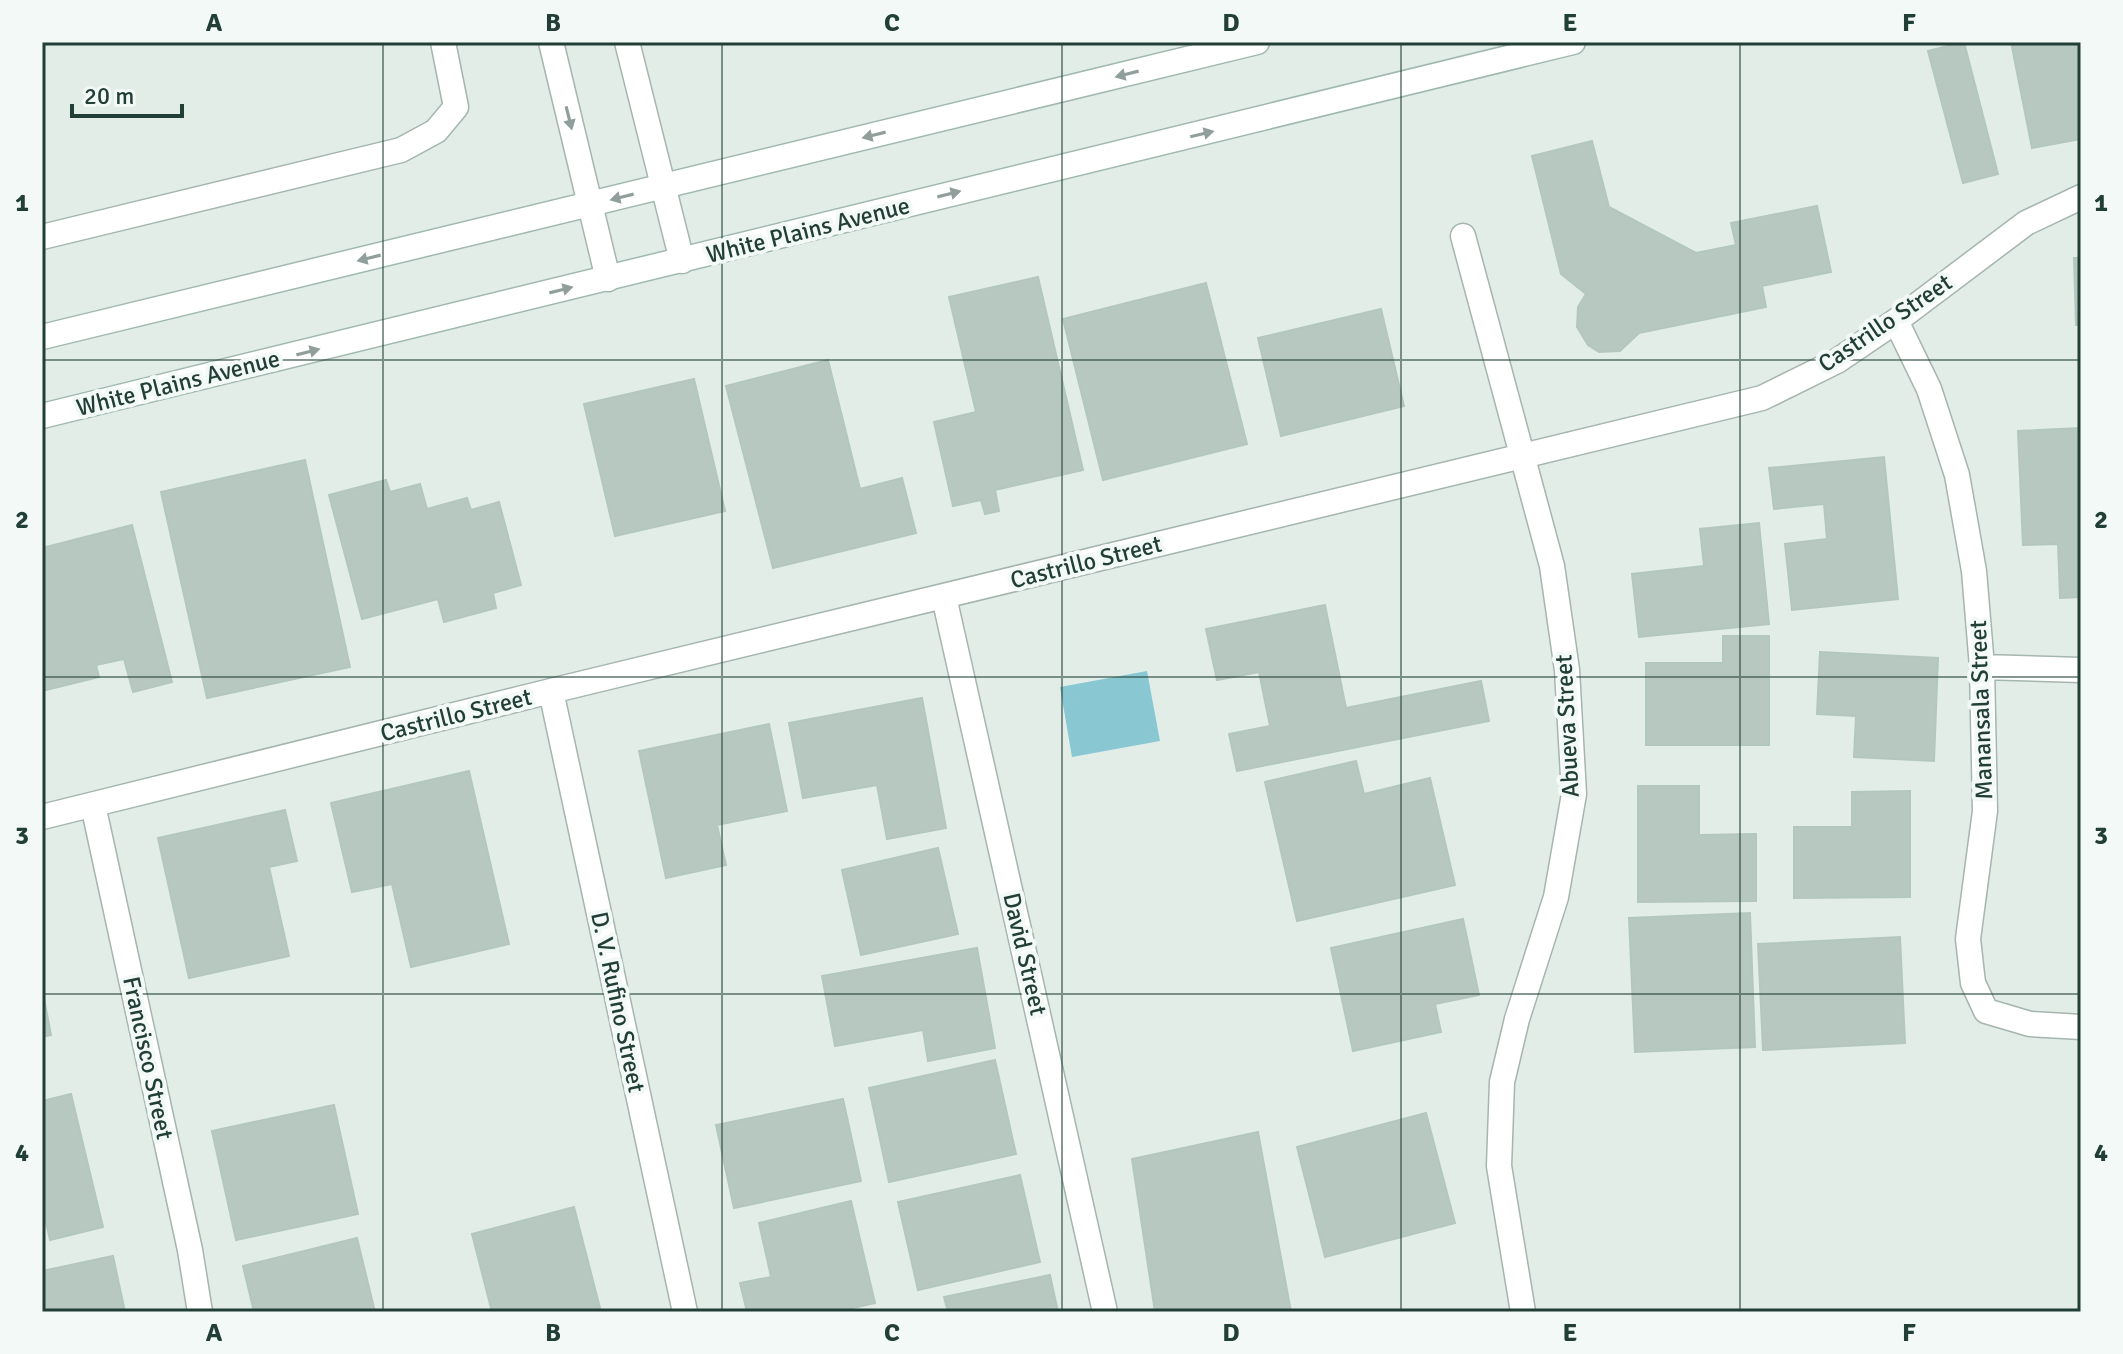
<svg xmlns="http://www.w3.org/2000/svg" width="2123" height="1354" viewBox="0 0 2123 1354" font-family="Signika,sans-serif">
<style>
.water{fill:#89c8d3}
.building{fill:#b7c8c1;stroke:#b4c7bf;stroke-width:2}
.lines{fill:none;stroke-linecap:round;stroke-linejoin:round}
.street-casing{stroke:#a5b5af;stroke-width:27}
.secondary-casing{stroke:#a0b9b0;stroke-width:27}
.street{stroke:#fff;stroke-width:24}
.secondary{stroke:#fff;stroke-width:24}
.oneway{fill:#909f9b}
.grid{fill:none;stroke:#223f37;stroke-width:2;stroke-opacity:0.55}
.labels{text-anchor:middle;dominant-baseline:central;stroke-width:8;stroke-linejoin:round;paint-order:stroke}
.street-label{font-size:24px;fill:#223f37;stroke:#f3f9f6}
.neatline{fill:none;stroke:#223f37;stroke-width:3}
.grid-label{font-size:26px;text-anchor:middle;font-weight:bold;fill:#223f37}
</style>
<rect width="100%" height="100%" fill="#e2ede8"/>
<path class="water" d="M1147,671L1160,741L1072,757L1060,687Z"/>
<path class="building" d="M1964,42L1998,174L1963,183L1928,51Z
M2011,42H2081V139L2032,148Z
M1592,141L1609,207L1696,253L1736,245L1731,223L1817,206L1831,272L1762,286L1766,307L1639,333L1620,351L1599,352L1588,345L1577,327L1578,307L1586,294L1561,274L1532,156Z
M2074,258H2081V325H2076Z
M1038,277L1083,470L995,490L999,511L985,514L981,500L953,506L934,422L976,412L949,297Z
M1206,283L1247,444L1103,480L1063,319Z
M1381,309L1404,406L1281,436L1258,338Z
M828,360L860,489L902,478L916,533L773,568L726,386Z
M694,379L725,511L615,536L584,404Z
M2081,428V597L2060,598L2058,544L2023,545L2018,431Z
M1884,457L1898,599L1792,610L1785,544L1827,539L1824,504L1774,509L1769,468Z
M305,460L350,667L207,698L161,492Z
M386,480L390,492L420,484L427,509L467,498L471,510L499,502L521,585L493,593L496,608L444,622L438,599L362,619L329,495Z
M1759,523L1769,624L1639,637L1632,574L1704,566L1700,529Z
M132,525L172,682L133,692L124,659L96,665L99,677L42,691V548Z
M1325,605L1346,708L1481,681L1489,721L1237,771L1229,734L1270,726L1259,672L1217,680L1206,629Z
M1723,636H1769V745H1646V663H1723Z
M1820,652L1938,658L1934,761L1854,757L1856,716L1817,714Z
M922,698L946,828L887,839L877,785L803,798L789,723Z
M769,724L787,811L717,825L726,865L666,878L639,751Z
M1356,761L1364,794L1430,778L1455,885L1297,921L1265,782Z
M469,771L509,944L411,967L392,884L352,892L331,803Z
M1638,786H1699V835L1756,834V901L1638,902Z
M1910,791V897L1794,898V827H1852V792Z
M285,810L297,861L269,867L289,956L189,978L158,838Z
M938,848L958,934L861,955L842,870Z
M1750,913L1755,1047L1635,1052L1629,918Z
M1463,919L1479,995L1435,1004L1441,1032L1353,1051L1331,948Z
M1900,937L1905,1043L1763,1050L1758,944Z
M977,948L995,1048L928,1061L923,1030L835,1046L822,976Z
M42,988L51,1035L42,1037Z
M995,1060L1016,1154L889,1182L869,1088Z
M71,1094L103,1227L50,1240L42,1204V1101Z
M843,1099L861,1181L734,1208L716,1125Z
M334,1105L358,1214L236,1240L212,1131Z
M1426,1113L1455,1223L1325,1257L1297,1147Z
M1258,1132L1291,1312H1155L1132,1159Z
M1020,1175L1040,1262L918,1290L898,1202Z
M851,1201L875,1303L835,1312H747L740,1283L771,1277L759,1223Z
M574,1207L600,1308L584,1312H492L472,1234Z
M357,1238L375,1312H254L243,1266Z
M113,1256L125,1312H42V1271Z
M1050,1275L1058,1312H948L944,1297Z"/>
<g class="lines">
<defs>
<path id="street" d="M551,42L608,279
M627,42L682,261
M1463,236L1552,566L1567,670L1574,794L1556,897L1517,1019L1502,1082L1499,1166L1523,1312
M42,237L401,150L436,131L456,107L443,42
M1896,321L1929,389L1957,475L1974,571L1982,667L1985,811L1968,939L1973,983L1986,1011L2030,1024L2081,1027
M944,597L1105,1312
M1982,667L2081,670
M551,691L685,1312
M93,805L190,1250L200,1312
M42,817L551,691L1762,398L1837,361L1896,321L2026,223L2081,197"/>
<path id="secondary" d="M42,337L1257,42
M42,416L1573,42"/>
</defs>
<use href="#street" class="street-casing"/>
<use href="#secondary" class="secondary-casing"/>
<use href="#street" class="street"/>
<use href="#secondary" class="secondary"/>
</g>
<defs><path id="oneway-solid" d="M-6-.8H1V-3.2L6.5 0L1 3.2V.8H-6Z" transform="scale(2)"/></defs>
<g class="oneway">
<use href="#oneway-solid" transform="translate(1127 74) rotate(166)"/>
<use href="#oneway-solid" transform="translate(569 118) rotate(76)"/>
<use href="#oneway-solid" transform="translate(1202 134) rotate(-13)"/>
<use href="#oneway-solid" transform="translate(874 135) rotate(166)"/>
<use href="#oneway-solid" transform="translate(949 194) rotate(-14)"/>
<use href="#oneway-solid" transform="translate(622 197) rotate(166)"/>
<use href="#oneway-solid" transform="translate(369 258) rotate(166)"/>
<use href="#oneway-solid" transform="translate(561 290) rotate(-14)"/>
<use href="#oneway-solid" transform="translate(308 352) rotate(-14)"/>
</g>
<path class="grid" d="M383,42V1312M722,42V1312M1062,42V1312M1401,42V1312M1740,42V1312M42,360H2081M42,677H2081M42,994H2081"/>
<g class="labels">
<g class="street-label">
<text transform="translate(808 230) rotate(-14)">White Plains Avenue</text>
<text transform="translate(1885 323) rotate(-34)">Castrillo Street</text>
<text transform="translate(178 383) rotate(-14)">White Plains Avenue</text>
<text transform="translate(1086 562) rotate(-14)">Castrillo Street</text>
<text transform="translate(1981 710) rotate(-92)">Manansala Street</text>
<text transform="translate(456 715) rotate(-14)">Castrillo Street</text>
<text transform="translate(1567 726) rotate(-93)">Abueva Street</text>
<text transform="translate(1025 954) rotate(77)">David Street</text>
<text transform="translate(618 1002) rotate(78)">D. V. Rufino Street</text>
<text transform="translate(148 1058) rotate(78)">Francisco Street</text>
</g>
</g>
<rect width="2123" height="1354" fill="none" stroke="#f3f9f6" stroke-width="88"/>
<path d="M72 104v12h110v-12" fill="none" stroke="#223f37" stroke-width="4"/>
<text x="84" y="104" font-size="24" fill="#223f37" stroke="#f3f9f6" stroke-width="6" paint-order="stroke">20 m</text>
<rect x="44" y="44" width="2035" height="1266" class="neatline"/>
<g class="grid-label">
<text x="214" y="31">A</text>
<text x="553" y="31">B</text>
<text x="892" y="31">C</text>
<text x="1231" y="31">D</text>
<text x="1570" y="31">E</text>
<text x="1909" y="31">F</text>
<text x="22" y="211">1</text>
<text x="2101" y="211">1</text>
<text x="22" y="528">2</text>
<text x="2101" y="528">2</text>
<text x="22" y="844">3</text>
<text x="2101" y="844">3</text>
<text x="22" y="1161">4</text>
<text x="2101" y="1161">4</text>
<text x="214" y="1341">A</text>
<text x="553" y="1341">B</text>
<text x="892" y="1341">C</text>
<text x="1231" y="1341">D</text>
<text x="1570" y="1341">E</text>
<text x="1909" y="1341">F</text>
</g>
</svg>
